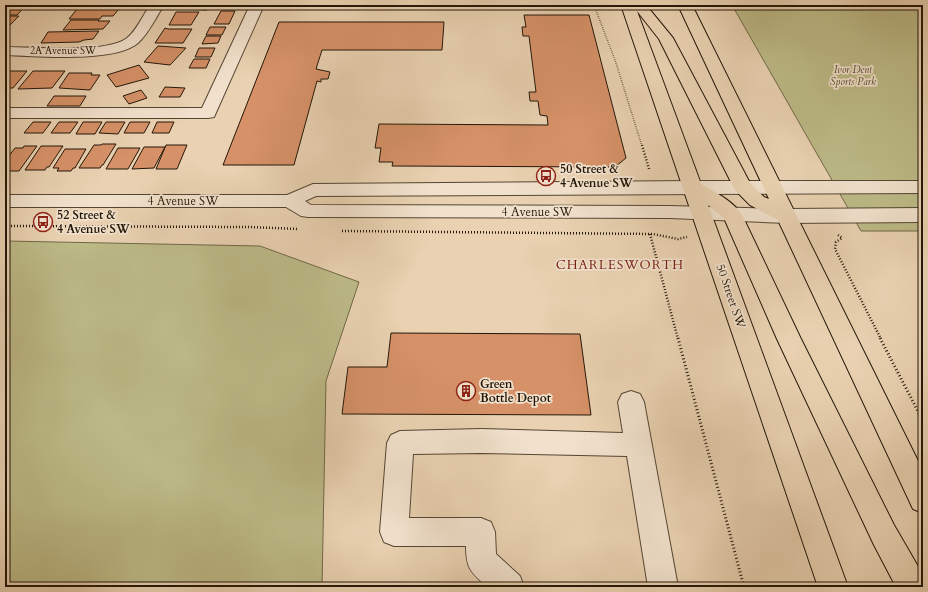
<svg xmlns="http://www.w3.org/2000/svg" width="928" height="592" viewBox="0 0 928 592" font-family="Cardo,serif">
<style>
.green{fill:#bcba87;stroke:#706848}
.building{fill:#d69168;stroke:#231709}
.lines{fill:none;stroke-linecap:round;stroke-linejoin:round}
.minor-casing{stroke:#544633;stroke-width:2}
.major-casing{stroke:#231709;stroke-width:2}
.path-far2{stroke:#231709;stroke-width:1.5;stroke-dasharray:0.5 1.5;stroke-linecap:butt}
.path-far1{stroke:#231709;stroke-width:2.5;stroke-dasharray:1 2;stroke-linecap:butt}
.path{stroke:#231709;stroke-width:3;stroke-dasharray:1 2.5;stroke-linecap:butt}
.minor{fill:#f1e1cc;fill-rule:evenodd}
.major{fill:#e9d1b1;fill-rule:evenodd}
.labels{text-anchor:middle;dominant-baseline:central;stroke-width:3.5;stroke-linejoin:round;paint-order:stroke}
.far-street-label{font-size:10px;fill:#231709;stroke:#f1e1cc}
.far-park-label{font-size:10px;font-style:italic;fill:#51482f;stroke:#f1e1cc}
.poi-label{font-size:12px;font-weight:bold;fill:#231709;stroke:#f1e1cc;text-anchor:start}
.street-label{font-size:12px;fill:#231709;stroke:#f1e1cc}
.neighbourhood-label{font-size:13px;letter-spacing:1px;fill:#7a1f14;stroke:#f1e1cc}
</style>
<rect width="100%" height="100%" fill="#e9d1b1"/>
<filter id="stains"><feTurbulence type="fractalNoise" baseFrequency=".005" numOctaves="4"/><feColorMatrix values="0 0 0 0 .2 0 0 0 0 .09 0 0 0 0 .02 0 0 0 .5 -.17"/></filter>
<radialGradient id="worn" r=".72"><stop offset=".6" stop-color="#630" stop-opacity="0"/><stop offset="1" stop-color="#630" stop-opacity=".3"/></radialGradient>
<path class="green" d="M732,5H923V231H861Z
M5,241L260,246L359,282L326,381L322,587H5Z"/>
<path class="building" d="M5,5H26L17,15H5Z
M81,5H121L117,8H78Z
M180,5H210L207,10L177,9Z
M77,9H119L113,16H102L100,19H69Z
M221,11H235L229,24H214Z
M176,12H199L191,25H169Z
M524,15H589L626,158L615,167L392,166L393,162H379L381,148H375L379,124L548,125L547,116L540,115L538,101H530L529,92H536L529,36H523L522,27H526Z
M5,16H19L10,25H5Z
M71,20H99L98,21H110L103,29L63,30Z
M279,22H444L442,50H322L316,69L330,72L328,79H321V82L317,81L294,165H223Z
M210,27H226L222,35H206Z
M165,28L168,29H192L183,43H155Z
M99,31L93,39L84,40L79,42L41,43L48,32Z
M206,36H221L218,43L202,44Z
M158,46L186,48L170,65L144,62Z
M199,48H215L211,57H195Z
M194,59H210L206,68H189Z
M139,65L149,78L116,87L107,75Z
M5,71H27L13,88H5Z
M33,71H65L52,88L18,89Z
M69,73H92L91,75H100L90,90L59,88Z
M165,87L185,88L180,97H159Z
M141,90L147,98L129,104L123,96Z
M54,96H86L80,106H47Z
M33,122H51L43,133H24Z
M59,122H78L70,133H51Z
M83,122H102L95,134H76Z
M106,122H125L118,134L99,133Z
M130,122H150L144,133H124Z
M157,122H174L169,133H152Z
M102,144H116L103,165H102L100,168H79L94,145H101Z
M166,145H187L177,169H156Z
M24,146H37L19,171H5V161L15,148H23Z
M41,146H63L49,167H47L45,170H25Z
M144,147H165L154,168L132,169Z
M118,148H140L128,169H106Z
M65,149H86L75,168H73L71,171H57L59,168H53Z
M391,333L580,334L591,415L342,414L348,367H387Z"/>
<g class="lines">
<defs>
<path id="minor" d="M150,5H164C156,17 149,33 138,43C115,63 36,56 5,55V47C33,47 106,54 127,38C137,30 143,15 150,5Z
M250,5H264L214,117L208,118H5V108H202Z
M691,181H923V193L316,196L305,201L311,205L670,206L787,209L923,208V222L787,223L670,218L308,217L301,216L286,207H5V195H287L313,184Z
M631,391L640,394L644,402L678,587H648L627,456L481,453L413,454L409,518H481L491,522L495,532L496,554L520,576L524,587H487C471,572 466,569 466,546H394L384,542L380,532L387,443L391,435L400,431L481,429L623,433L618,402L622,394Z"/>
<path id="major" d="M621,5H646L673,38L750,183L764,197L769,199L678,5H692L923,471V513L913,509L778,220L750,205L735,190L659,39L637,11L701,184C715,192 733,201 742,215L801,339L894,525L923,575V587H896L874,545L777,339L724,218L708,205L848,587H818Z"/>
</defs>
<use href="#minor" class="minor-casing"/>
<use href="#major" class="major-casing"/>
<path class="path-far2" d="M584,5L595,9
M594,5L616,63L642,146"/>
<path class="path-far1" d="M642,145L649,169
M5,226L248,227L299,229
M342,231L653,234L678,239L687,237
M650,234L678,339
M838,235L842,238L836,242L835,249L881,339"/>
<path class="path" d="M678,338L744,587
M880,338L923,421"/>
<use href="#minor" class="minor"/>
<use href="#major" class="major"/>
</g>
<defs>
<symbol id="bus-ring" viewBox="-11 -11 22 22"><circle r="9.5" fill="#f1e1cc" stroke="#8f2418" stroke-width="1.5"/><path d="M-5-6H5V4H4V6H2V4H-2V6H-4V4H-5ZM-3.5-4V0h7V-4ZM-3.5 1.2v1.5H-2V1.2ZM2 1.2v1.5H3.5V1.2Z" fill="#8f2418"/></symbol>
<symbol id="building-ring" viewBox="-11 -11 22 22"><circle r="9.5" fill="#f1e1cc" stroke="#8f2418" stroke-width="1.5"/><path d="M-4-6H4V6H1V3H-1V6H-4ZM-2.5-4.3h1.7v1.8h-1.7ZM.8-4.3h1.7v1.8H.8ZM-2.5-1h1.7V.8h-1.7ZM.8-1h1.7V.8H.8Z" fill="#8f2418"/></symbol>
</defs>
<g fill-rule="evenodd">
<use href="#bus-ring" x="535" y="165" width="22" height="22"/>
<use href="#bus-ring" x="32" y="211" width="22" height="22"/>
<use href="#building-ring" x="455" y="380" width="22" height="22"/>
</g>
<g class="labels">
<g class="far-street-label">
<text x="63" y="51">2A Avenue SW</text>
</g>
<g class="far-park-label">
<text x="853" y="70">Ivor Dent<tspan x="853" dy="12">Sports Park</tspan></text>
</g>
<g class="poi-label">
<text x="560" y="169">50 Street &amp;<tspan x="560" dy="14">4 Avenue SW</tspan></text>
<text x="57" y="215">52 Street &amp;<tspan x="57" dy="14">4 Avenue SW</tspan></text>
<text x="480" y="384">Green<tspan x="480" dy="14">Bottle Depot</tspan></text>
</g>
<g class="street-label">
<text x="183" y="201">4 Avenue SW</text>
<text x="537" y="212">4 Avenue SW</text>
<text transform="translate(731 296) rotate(71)">50 Street SW</text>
</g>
<g class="neighbourhood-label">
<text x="620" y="265">CHARLESWORTH</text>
</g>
</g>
<rect width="928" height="592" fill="none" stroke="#e9d1b1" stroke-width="20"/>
<rect x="6" y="6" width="916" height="580" fill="none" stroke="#231709" stroke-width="2"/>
<rect x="10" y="10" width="908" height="572" fill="none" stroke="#231709"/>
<rect width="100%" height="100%" filter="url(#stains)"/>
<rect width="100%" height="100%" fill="url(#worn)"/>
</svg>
